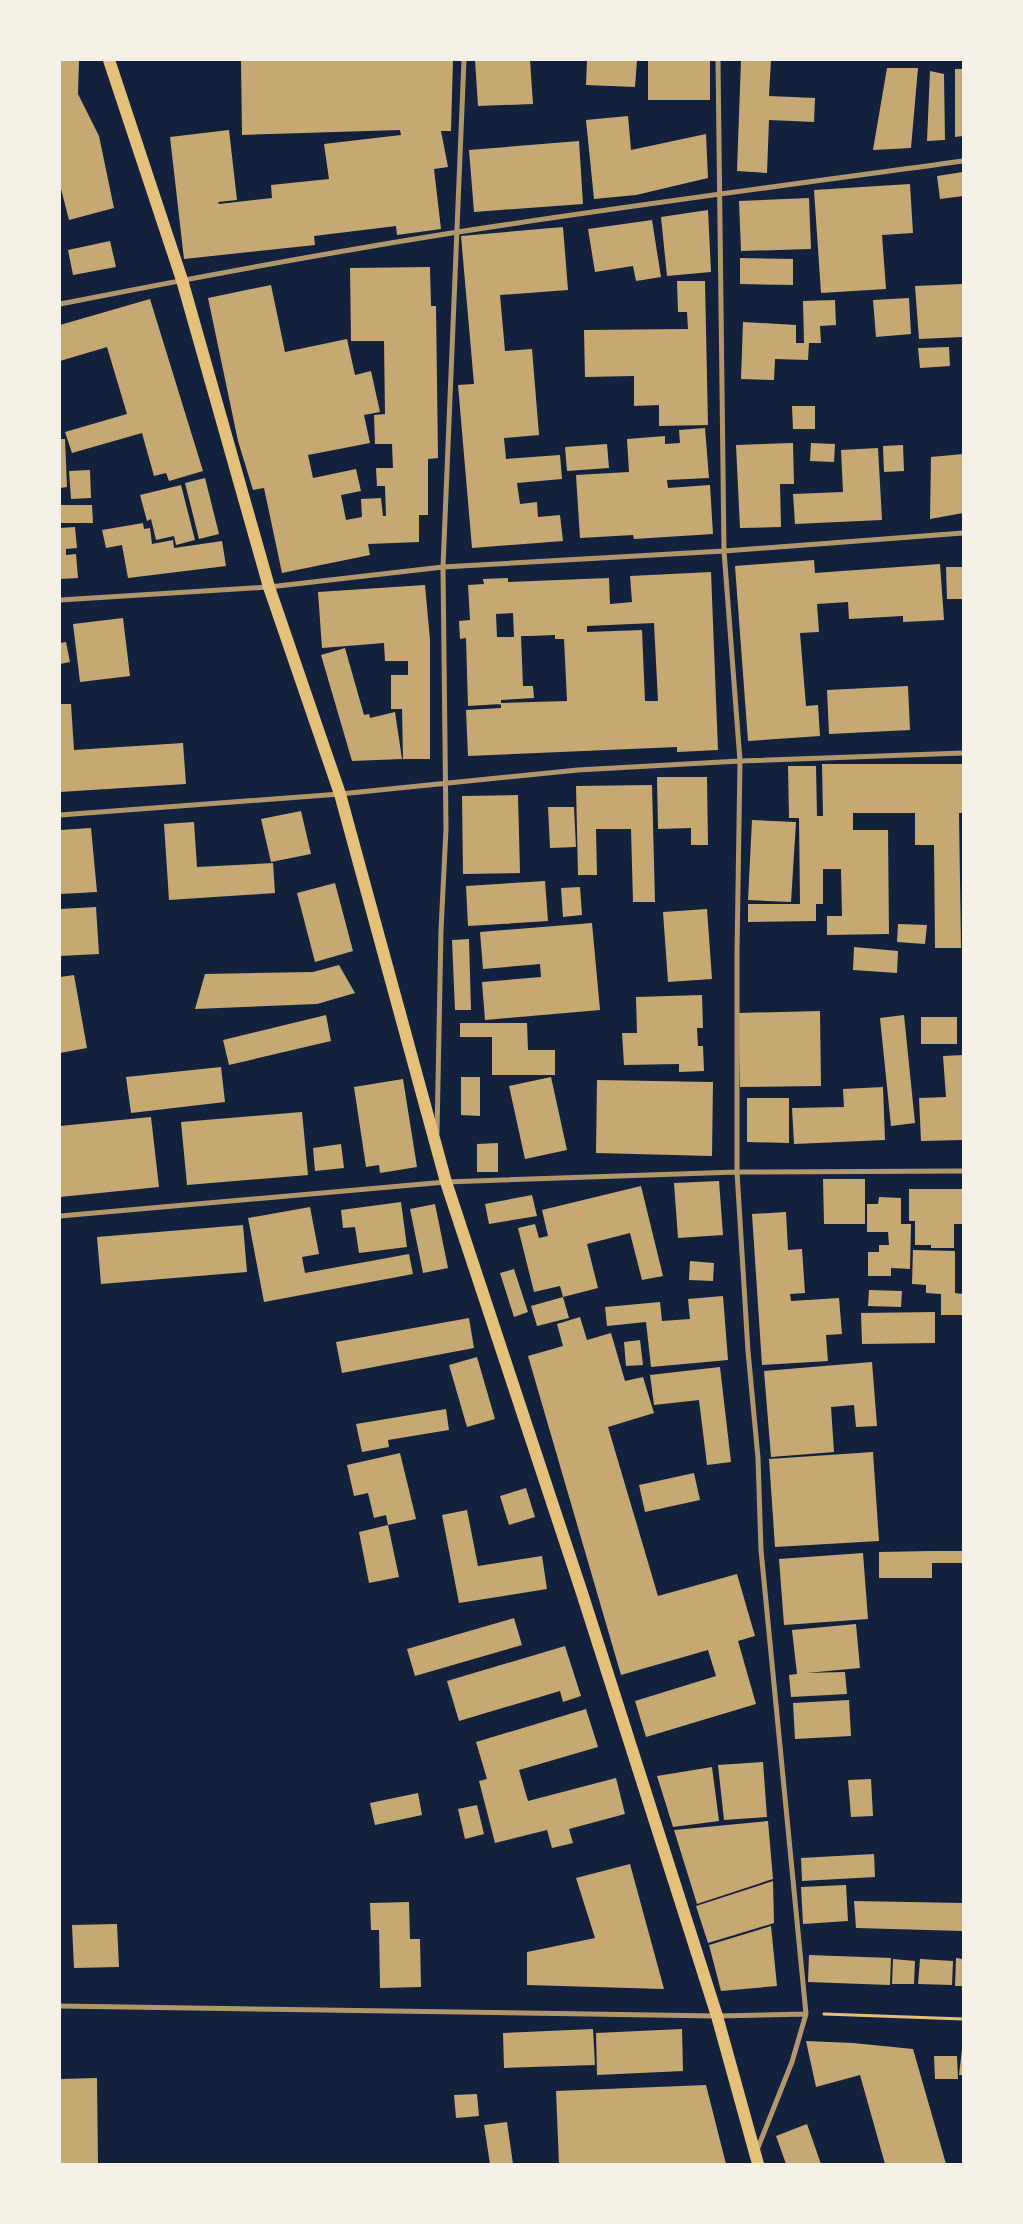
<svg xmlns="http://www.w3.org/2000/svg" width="1023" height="2224" viewBox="0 0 1023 2224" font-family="Jost,sans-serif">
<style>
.building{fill:#c6a872;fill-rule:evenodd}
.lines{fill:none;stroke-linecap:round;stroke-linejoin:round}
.path{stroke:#e5c07b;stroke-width:3}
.minor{stroke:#b1986c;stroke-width:5}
.primary{stroke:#e5c07b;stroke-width:12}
</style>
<rect width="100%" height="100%" fill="#14213d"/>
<path class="building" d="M60,60H79L78,94L99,136L114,208L69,220L60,185Z
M241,60H453L451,131H441L448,167L434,169L441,229L397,235L396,226L314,236L315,245L184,259L170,137L229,130L237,200L218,202L219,204L272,198L271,185L329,179L324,144L401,135L400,130L242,135Z
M475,60H530L533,104L478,106Z
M587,60H637L635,87L586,85Z
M648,60H710V100H648Z
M741,60H771L769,96L815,98L814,122L769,120L767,173L737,171Z
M887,68H918L911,148L873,150Z
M955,69H963V136L955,137Z
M930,71L944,74L945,140L927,141Z
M628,116L631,150L706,134L708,178L636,195L594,199L586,120Z
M579,141L583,204L474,212L469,150Z
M963,172V196L940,199L937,176Z
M910,184L913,233L882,235L886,289L821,293L814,190Z
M809,198L811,249L741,251L739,201Z
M708,210L711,272L667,276L661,217Z
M652,220L661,277L636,281L633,266L595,272L588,229Z
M563,227L568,290L500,295L505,351L532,349L539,435L504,438L506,459L560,455L562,479L517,483L520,504L537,502L538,517L560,515L563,541L472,548L458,385L474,384L461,236Z
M110,241L116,267L73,275L68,250Z
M740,258L793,259V285L740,284Z
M430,267L431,306H436L438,458L428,459V515H419V542L368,544L370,555L282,573L264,488L253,490L238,441L208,298L271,285L285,352L347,339L355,375L371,371L380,412L364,415L370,443L308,455L313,478L356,469L361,491L341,495L346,520L362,517L361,499L381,498L383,516H386L385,486H377L376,468H393L392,444H375L374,415L385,414L384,341H351L350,268Z
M677,281H705L708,425L659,426V405L634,406V376L585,377L584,330L688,329L687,312H678Z
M963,284V337L919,339L915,286Z
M909,298L911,334L876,337L873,300Z
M150,299L203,471L169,481L166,473L154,476L142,433L72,453L65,432L127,414L107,347L60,361V325Z
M835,300L836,325L820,326L821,343H809L808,360L775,359L774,380L741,379L743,322L796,325V343H804L803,301Z
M949,347L950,366L920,368L918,348Z
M792,406H815V429H793Z
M705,428L709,478L667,480L668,488L710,485L713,534L634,539L633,535L580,538L576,475L629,472L627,439L665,436V444L680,443L679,430Z
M60,439H65L67,487L60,488Z
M793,443L794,484H780L781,527L740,528L736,445Z
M811,443L835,444L834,462L810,461Z
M607,444L609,468L567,471L565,447Z
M903,445L904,471L884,472L883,446Z
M878,448L882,520L795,524L793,494L843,492L841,450Z
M963,454V513L930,519L931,457Z
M90,470L91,498L71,499L69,471Z
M205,478L219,534L199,539L185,483Z
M181,485L195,540L176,545L174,536L156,540L151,519L147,521L140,495Z
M60,505H92L93,523H60Z
M143,523L144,529L150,528L152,544L173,540L174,548L222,541L226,566L128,578L122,545L106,548L102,530Z
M75,527L77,548L66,549V555L76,554L78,578L60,579V528Z
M814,560L815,573L940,564L944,620L903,622V616L849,619L848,602L817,604L819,632L800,633L806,706L818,705L820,736L748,741L735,566Z
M946,567H963V599H947Z
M711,572L718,750L677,752V747L468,756L466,710L501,708V703L567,701L564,639H555V635L530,636H521L523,686H533L534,698L501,700V704L468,706L466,638L460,639L459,621L470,620L468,585L484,584L483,579L508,578V582L609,578L610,604L622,603L632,602L630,576ZM513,613L514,637H497L496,614ZM654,623L658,701H645L642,630L587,632V626Z
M425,585L430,640V759H403L402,709H391V675H408V661H385L384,643L322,648L318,592Z
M123,618L130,676L80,682L73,624Z
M66,642L70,662L60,664V643Z
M345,648L364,715L369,714L370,718L395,712L402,759L352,761L321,655Z
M908,686L910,730L829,734L827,690Z
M60,704H71L74,750L183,743L186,784L60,792Z
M822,764H963V813H959L961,948H935L934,845H915V813H853V830H888L889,934L827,935V916H842L841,869H823V904H816V921L748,922V904H800L799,818H789L788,766H816L817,816H823Z
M657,777H707L708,845H691V828L658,829Z
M652,785L655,902H633L631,829H596L597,875H578L576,786Z
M518,795L520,873L463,874L462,796Z
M548,807H574L576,847L550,848Z
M301,811L311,854L271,862L261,819Z
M752,820L796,822L791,902L748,900Z
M194,822L197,867L273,863L275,893L169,900L164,824Z
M91,828L97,892L60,894V830Z
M545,881L548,921L468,926L466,886Z
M335,883L353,951L315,962L297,893Z
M580,887L582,915L563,917L561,888Z
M96,907L99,954L60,956V909Z
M707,909L712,979L668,982L663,912Z
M592,923L600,1010L485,1020L482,982L541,977L540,964L483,969L480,932Z
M898,924L927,925L925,944L897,942Z
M469,939L471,1010H455L452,940Z
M854,947L898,951L897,973L853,970Z
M339,965L355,993L317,1004L195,1009L205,974L313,972Z
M74,975L87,1048L60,1053V977Z
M702,995L703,1028H697L698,1046H703L704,1071L679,1072V1064L624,1065L622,1033H637L636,997Z
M820,1011L821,1086L740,1087L738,1013Z
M326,1015L331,1041L229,1065L223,1040Z
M904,1015L915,1123L891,1126L880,1018Z
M921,1017H957V1044H921Z
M460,1023H527L528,1050H555V1075H492V1037H460Z
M963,1055V1140L921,1141L919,1098L946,1097L943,1056Z
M221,1067L225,1102L131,1113L126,1077Z
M461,1077H480V1116L461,1115Z
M551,1077L567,1150L525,1159L509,1086Z
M403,1079L417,1167L380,1173L379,1165L366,1167L354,1087Z
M597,1080L713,1082L712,1156L596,1153Z
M883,1087L885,1140L794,1144L792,1108L844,1107L843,1089Z
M747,1098H789V1143L747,1142Z
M302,1112L308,1175L187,1185L181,1122Z
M151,1117L159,1187L60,1197V1126Z
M498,1143V1172H477V1144Z
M341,1144L344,1168L315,1171L313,1148Z
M823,1179H865V1224H824Z
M719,1181L723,1235L678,1238L674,1183Z
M641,1186L663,1276L642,1280L630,1233L587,1244L598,1288L563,1297L569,1318L537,1326L531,1306L563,1297L560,1286L534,1292L518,1228L535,1224L539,1238L548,1236L542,1210Z
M909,1189H963V1224H954V1248H931V1245H915V1221H909Z
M532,1195L537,1216L489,1224L485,1204Z
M879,1197L901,1198V1224H911L910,1269L891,1268V1276H868V1252H879V1245H889L888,1232H867V1204H878Z
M401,1202L407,1247L359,1253L355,1227L343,1228L341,1210Z
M435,1204L448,1268L423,1273L410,1209Z
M310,1207L319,1254L302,1257L305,1273L409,1254L413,1274L264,1302L248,1218Z
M786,1212L788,1250L802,1249L805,1293L790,1294L791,1301L839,1298L842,1334L826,1335L828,1361L762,1365L752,1214Z
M243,1225L247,1272L101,1284L97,1237Z
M913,1250L955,1251V1293L963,1294V1315H941V1294L926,1293V1285L912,1284Z
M690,1261L714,1263L713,1281L689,1280Z
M514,1269L528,1312L514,1317L500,1273Z
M869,1290L902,1291L901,1307L868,1306Z
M723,1296L728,1360L651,1367L646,1322L607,1326L605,1307L660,1302L662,1321L690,1319L688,1299Z
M935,1312V1343L862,1344L861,1313Z
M580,1317L587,1340L611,1333L625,1381L643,1377L654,1413L608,1427L658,1596L737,1574L755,1636L738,1641L756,1704L646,1737L635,1701L716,1676L708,1650L621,1675L528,1356L563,1346L557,1324Z
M469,1318L474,1348L342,1373L336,1342Z
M640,1340L643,1365L626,1366L624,1342Z
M477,1357L495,1419L467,1427L449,1365Z
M872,1362L877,1426L856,1427L854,1405L831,1407L834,1452L771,1457L764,1371Z
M720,1367L731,1462L707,1465L699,1400L654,1405L650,1375Z
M446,1409L449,1430L388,1440L389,1447L362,1452L356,1424Z
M873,1452L879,1541L775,1547L769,1459Z
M400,1453L416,1519L388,1525L386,1515L374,1518L368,1493L354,1496L347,1465Z
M694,1473L700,1500L645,1512L639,1485Z
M526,1488L535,1517L509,1525L500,1496Z
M467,1510L478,1566L542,1556L547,1589L459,1603L442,1515Z
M388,1525L399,1577L369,1583L359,1532Z
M932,1551H963V1563H932V1578H879V1552Z
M863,1553L868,1619L784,1625L779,1559Z
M514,1618L522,1645L415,1676L407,1649Z
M856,1624L860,1668L806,1673L845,1672L847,1694L791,1697L789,1675L797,1674L792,1630Z
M565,1646L581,1696L563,1702L560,1691L459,1721L447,1681Z
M849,1700L851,1736L795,1739L793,1703Z
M586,1709L598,1747L519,1770L528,1801L616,1778L625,1814L569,1829L573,1843L552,1848L547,1830L495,1843L479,1781L487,1779L476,1742Z
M763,1762L767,1817L724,1820L718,1765Z
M712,1767L719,1821L673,1827L657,1776Z
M871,1779L873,1816L851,1817L848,1780Z
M418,1793L422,1815L375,1825L370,1803Z
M477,1805L484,1834L465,1839L458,1809Z
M768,1821L773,1879L697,1904L674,1830Z
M874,1854L875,1877L802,1881L801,1858Z
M630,1864L664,1989L527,1985V1952L595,1938L576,1878Z
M773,1881L774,1923L708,1943L696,1906Z
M846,1885L848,1921L803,1924L801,1887Z
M854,1901L963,1903V1931L856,1928Z
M409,1902L410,1939H420L421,1987L380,1988L379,1930H371L370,1903Z
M117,1924L119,1967L74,1968L72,1925Z
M771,1926L777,1986L721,1991L709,1945Z
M809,1955L891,1958L890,1985L808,1982Z
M956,1958L963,1959V1986H955Z
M893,1959L915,1961L914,1984H892Z
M920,1959L953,1961L952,1985L918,1984Z
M593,2029L595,2065L504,2068L503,2033Z
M682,2029L683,2071L597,2075L596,2033Z
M806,2041L853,2043L913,2049L946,2164H885L860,2075L816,2087Z
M962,2049L963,2075H959Z
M934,2056H957L958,2079H935Z
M97,2078L98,2164H60V2079Z
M706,2085L726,2164H559L556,2091Z
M477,2094L479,2116L456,2118L454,2095Z
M507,2122L513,2164H490L484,2125Z
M807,2124L821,2164H786L776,2136Z"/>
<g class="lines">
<path class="path" d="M824,2014L963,2019"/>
<path class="minor" d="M718,60L724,551L740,761L737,952V1172L748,1351L758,1458L761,1550L806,2014L792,2062L757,2150
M60,304C192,278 325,253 458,232C626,206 795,184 963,161
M60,600L269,587L443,567L724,551L963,533
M60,815L340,794L578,770L740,761L963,753
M437,1133L441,930L446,829L443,567L464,60
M60,1216L446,1182L737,1172L963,1171
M60,2006L717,2016L806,2014"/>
<path class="primary" d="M109,60L182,280L269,587L340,794L446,1182L582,1593L717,2016L758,2164"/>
</g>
<rect width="1023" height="2224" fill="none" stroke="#f6f1e7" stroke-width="122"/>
</svg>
